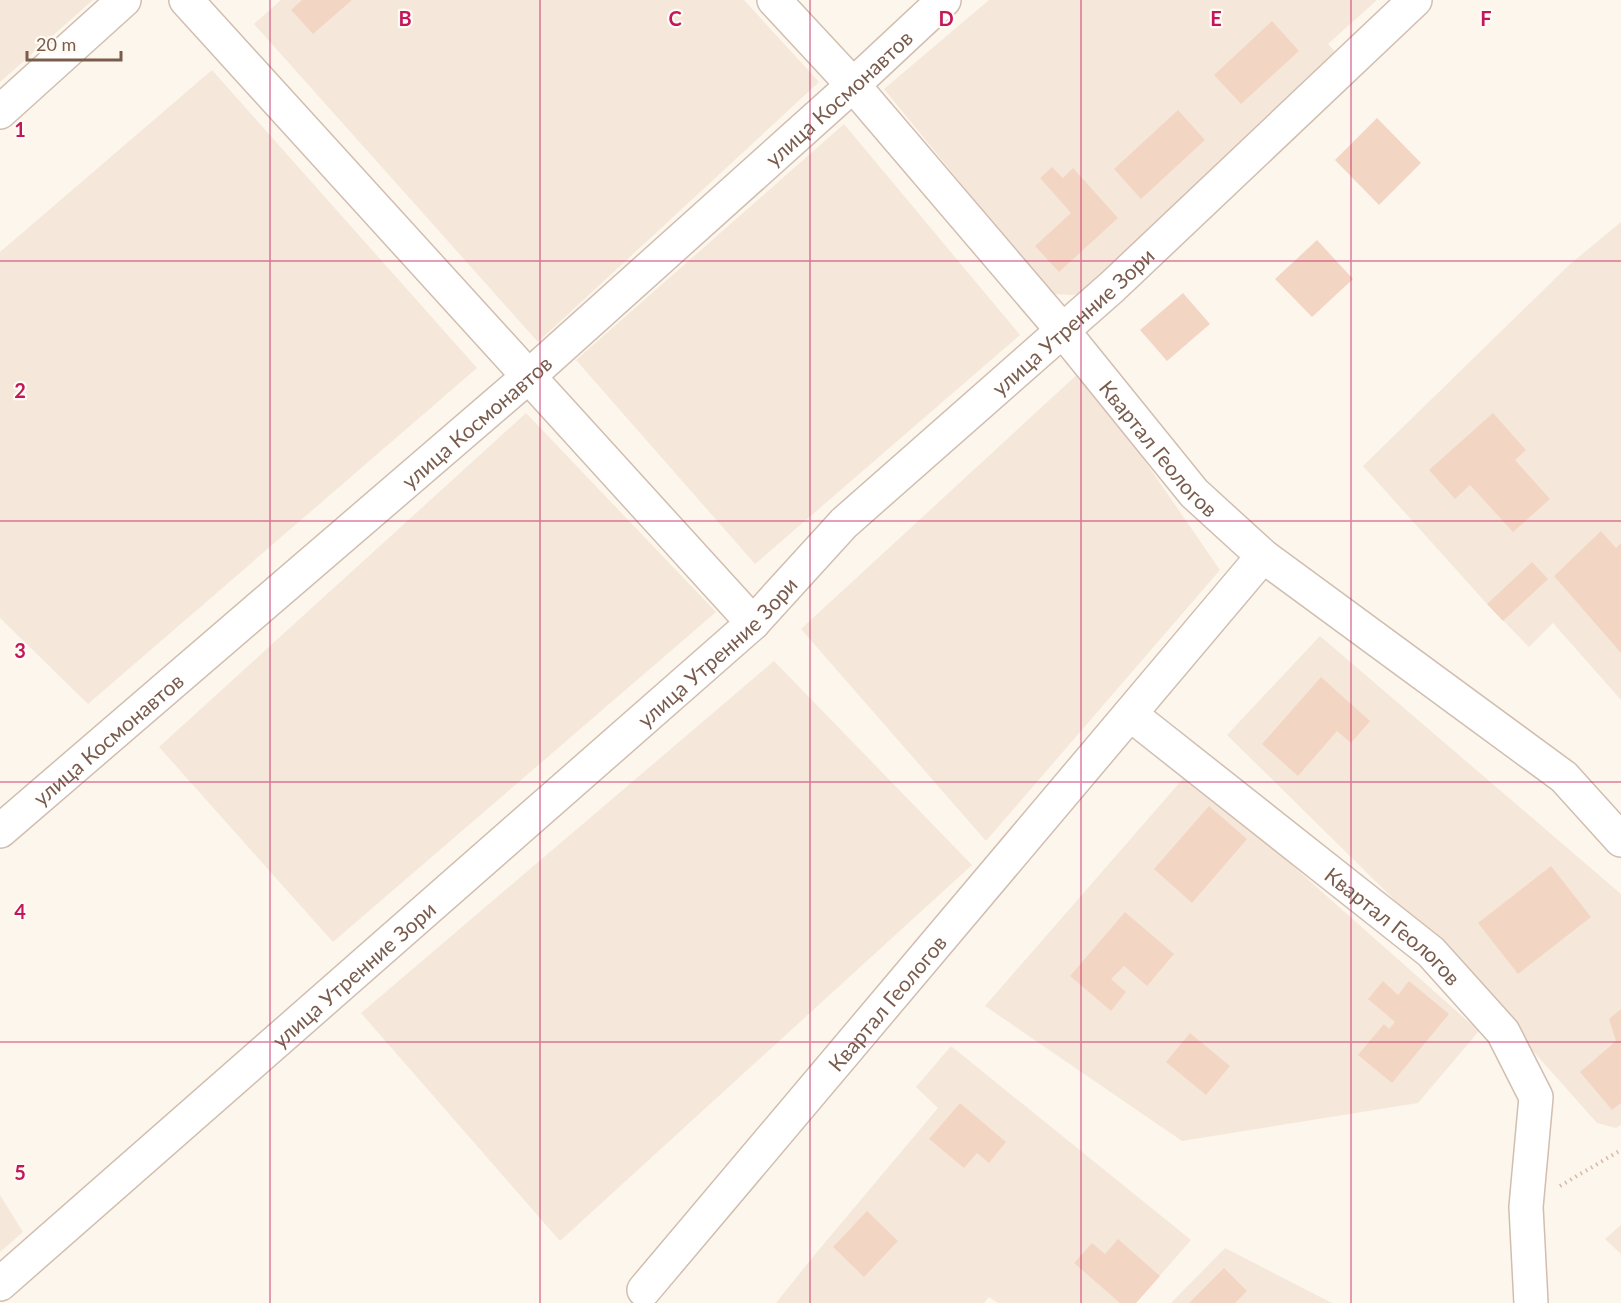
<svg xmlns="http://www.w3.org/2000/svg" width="1621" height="1303" viewBox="0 0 1621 1303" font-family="Lato,sans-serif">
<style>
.residential{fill:#f5e8da}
.building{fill:#f3d5c3}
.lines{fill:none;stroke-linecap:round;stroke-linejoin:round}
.minor-casing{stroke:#d1beb0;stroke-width:36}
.path{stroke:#d9b8a5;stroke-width:4;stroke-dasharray:1.5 4.5;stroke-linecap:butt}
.minor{stroke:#fff;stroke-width:33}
.grid{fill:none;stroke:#c2185b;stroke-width:1.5;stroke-opacity:0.55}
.labels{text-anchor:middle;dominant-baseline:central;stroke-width:4.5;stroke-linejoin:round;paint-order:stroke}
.street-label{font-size:21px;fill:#7a5c4d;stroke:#fffaf3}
.grid-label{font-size:20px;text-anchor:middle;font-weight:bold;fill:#c2185b;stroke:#fffaf3;stroke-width:4.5;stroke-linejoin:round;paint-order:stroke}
</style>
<rect width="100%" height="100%" fill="#fdf6ec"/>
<path class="residential" d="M0,0H93L0,82Z
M281,0H744L819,82L538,342L254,24Z
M989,0H1377L1328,44L1338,55L1112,287L1072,295L1053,294L989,218L884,89Z
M212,70L477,368L88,704L0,618V252Z
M844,124L1020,335L755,564L576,360Z
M1621,222V700L1553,623L1529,647L1487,604L1363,466L1569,265Z
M1082,370L1220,570L986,841L801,629Z
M526,413L716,612L333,942L159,747Z
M1320,636L1621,894V1125L1616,1128L1597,1123L1429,934L1227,735Z
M774,661L972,865L560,1241L361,1013Z
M1188,773L1479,1031L1418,1103L1182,1141L985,1006Z
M951,1046L1191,1240L1136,1303H998L989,1297L984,1303H776L817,1252L938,1108L916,1087Z
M0,1195L23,1232L0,1252Z
M1621,1225V1254L1605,1239Z
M1225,1248L1332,1303H1171Z"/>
<path class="building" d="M302,0H352L313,34L291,10Z
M1272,21L1299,51L1241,104L1214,75Z
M1178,110L1205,140L1141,199L1114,169Z
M1377,118L1421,163L1379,205L1335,160Z
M1052,167L1063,178L1073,168L1118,218L1059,272L1035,246L1071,213L1040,178Z
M1317,240L1353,279L1312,317L1275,279Z
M1183,293L1210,324L1167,361L1140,330Z
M1493,413L1526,450L1515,460L1550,499L1513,532L1470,485L1455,499L1429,470Z
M1601,531L1616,548L1621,543V653L1554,576Z
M1532,562L1548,579L1503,621L1487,604Z
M1321,677L1370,721L1351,743L1337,731L1298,776L1262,744Z
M1209,806L1247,839L1192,903L1154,869Z
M1551,866L1591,917L1518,974L1478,923Z
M1125,912L1174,954L1147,986L1124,966L1111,979L1126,992L1111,1011L1070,976Z
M1383,981L1398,995L1409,981L1449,1014L1392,1083L1358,1055L1384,1024L1389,1029L1395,1022L1368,999Z
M1621,1009V1103L1612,1110L1580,1072L1616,1041L1609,1019Z
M1190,1033L1230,1066L1206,1095L1166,1062Z
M960,1103L1006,1142L989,1163L977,1153L964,1168L929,1139Z
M867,1211L898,1241L864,1277L833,1247Z
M1118,1239L1160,1276L1136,1303H1120L1074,1263L1092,1243L1105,1254Z
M1224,1268L1247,1291L1235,1303H1189Z"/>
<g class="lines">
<defs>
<g id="minor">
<path d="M186,0L753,623"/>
<path id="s1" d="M774,0L853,85L1063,331L1194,493L1263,556L1564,777L1621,840"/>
<path d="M0,112L124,0"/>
<path id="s2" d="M1130,714L1431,952L1503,1032L1536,1097L1526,1207L1531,1303"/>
<path id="s3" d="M0,831L529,376L853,85L944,0"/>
<path id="s4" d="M0,1284L753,623L844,523L1112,287L1415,0"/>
<path id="s5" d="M644,1290L1263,556"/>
</g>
</defs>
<use href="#minor" class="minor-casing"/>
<path class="path" d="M1560,1186L1621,1150"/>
<use href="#minor" class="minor"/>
</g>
<path class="grid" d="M270,0V1303M540,0V1303M810,0V1303M1081,0V1303M1351,0V1303M0,261H1621M0,521H1621M0,782H1621M0,1042H1621"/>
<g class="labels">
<g class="street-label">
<text stroke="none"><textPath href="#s3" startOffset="1114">улица Космонавтов</textPath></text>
<text stroke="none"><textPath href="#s4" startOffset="1442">улица Утренние Зори</textPath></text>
<text stroke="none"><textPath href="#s3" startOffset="628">улица Космонавтов</textPath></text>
<text stroke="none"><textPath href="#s1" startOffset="591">Квартал Геологов</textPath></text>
<text stroke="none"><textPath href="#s4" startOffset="956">улица Утренние Зори</textPath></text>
<text stroke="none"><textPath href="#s3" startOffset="142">улица Космонавтов</textPath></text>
<text stroke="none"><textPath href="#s2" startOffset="338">Квартал Геологов</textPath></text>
<text stroke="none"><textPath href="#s4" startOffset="470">улица Утренние Зори</textPath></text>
<text stroke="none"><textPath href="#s5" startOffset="376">Квартал Геологов</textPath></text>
</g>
</g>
<g class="grid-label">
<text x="405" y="26">B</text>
<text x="675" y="26">C</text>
<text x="946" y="26">D</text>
<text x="1216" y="26">E</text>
<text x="1486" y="26">F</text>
<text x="20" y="137">1</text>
<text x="20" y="398">2</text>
<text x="20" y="658">3</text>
<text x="20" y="919">4</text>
<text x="20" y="1180">5</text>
</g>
<path d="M27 51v9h94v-9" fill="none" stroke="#7a5c4d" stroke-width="3"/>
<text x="36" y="51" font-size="18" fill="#7a5c4d" stroke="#fffaf3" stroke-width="4.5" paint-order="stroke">20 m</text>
</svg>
